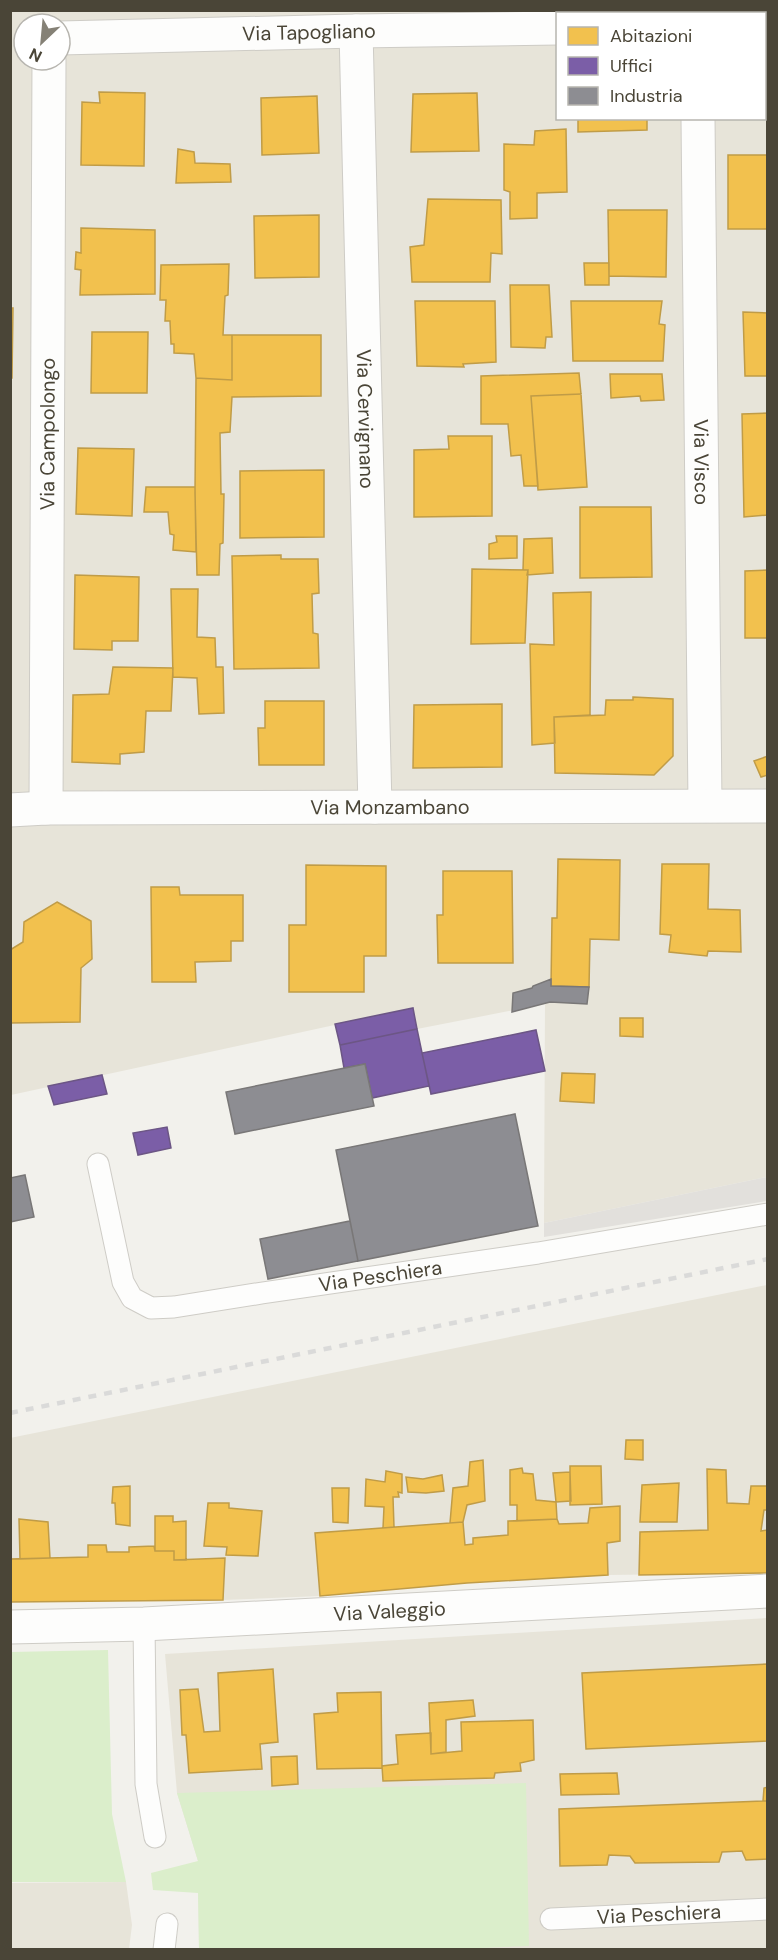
<svg xmlns="http://www.w3.org/2000/svg" width="778" height="1960" viewBox="0 0 778 1960" font-family="'DM Sans',sans-serif">
<style>
.residential{fill:#e7e4d9;fill-rule:evenodd}
.green{fill:#dbeecb}
.parking{fill:#e2e0dc}
.homes{fill:#f2c14e;stroke:#c09c47;stroke-width:1.5}
.offices{fill:#7b5ea7;stroke:#6c5685;stroke-width:1.5}
.industry{fill:#8d8d92;stroke:#797777;stroke-width:1.5}
.lines{fill:none;stroke-linecap:round;stroke-linejoin:round}
.service-casing{stroke:#ceccc6;stroke-width:23}
.minor-casing{stroke:#ceccc6;stroke-width:35}
.service{stroke:#fdfdfc;stroke-width:21}
.minor{stroke:#fdfdfc;stroke-width:33}
.rail{stroke:#dadad9;stroke-width:4.5;stroke-dasharray:8 8;stroke-linecap:butt}
.labels{text-anchor:middle;dominant-baseline:central;stroke-width:6;stroke-linejoin:round;paint-order:stroke}
.street-label{font-size:20px;fill:#4a4537;stroke:#fff}
</style>
<rect width="100%" height="100%" fill="#f2f1ec"/>
<path class="residential" d="M10,11H767V1177L544,1223L545,1004L417,1029L413,1008L11,1095ZM558,14H764V118H558ZM24,24H60V60H24Z
M767,1285V1573L608,1575L467,1583L320,1596L223,1600L11,1602L10,1438Z
M767,1618V1949H199L198,1861L177,1793L165,1654Z
M126,1882L132,1925L129,1949H11L10,1883Z"/>
<path class="green" d="M108,1650L112,1814L126,1882H11V1652Z
M526,1783L529,1946L431,1950L199,1949L198,1893L153,1890L151,1873L198,1861L177,1793Z"/>
<path class="parking" d="M767,1177V1201L544,1237V1223Z"/>
<path class="homes" d="M99,92L145,93L144,166L81,165L82,102L100,103Z
M477,93L479,151L411,152L413,94Z
M317,96L319,153L262,155L261,98Z
M578,118H647V130L578,132Z
M566,129L567,192L537,193V218L510,219V192L504,190V144L534,145L535,131Z
M178,149L194,152L195,163L230,164L231,182L176,183Z
M728,155H768V229H728Z
M428,199L501,200L502,254L491,253L490,282H412L410,247L424,245Z
M608,210H667L666,277L609,276Z
M319,215V277L255,278L254,216Z
M81,228L155,230V294L80,295L81,270L75,269L76,252L81,253Z
M584,263H609V285H585Z
M229,264L228,295L225,296L223,335H232V380L196,378L194,354L174,353V344H171L170,321H165L166,300H160L161,265Z
M510,285H549L552,337H546L545,348L511,347Z
M415,301H495L496,362L463,364L464,367L417,366Z
M571,301H662L659,324L665,325L663,361H573Z
M10,308H13L12,378H10Z
M743,312L768,313V376H745Z
M92,332H148L147,393H91Z
M232,335H321V396L232,397L230,432L220,433L221,494H224L223,543L220,544L219,575H197L195,493L196,378L232,380Z
M579,373L581,394L531,396L538,486H524L521,455L511,456L508,424H481V376Z
M610,374H662L664,400L641,401L640,396L611,398Z
M581,394L587,487L538,490L531,396Z
M768,413V515L744,517L742,414Z
M448,436H492V516L414,517V450L449,449Z
M78,448L134,449L132,516L76,514Z
M324,470V537L240,538V471Z
M146,487H195L196,552L173,550L174,535L170,534L168,512H144Z
M580,507H651L652,577L580,578Z
M496,536H517V558L489,559V544L497,542Z
M552,538L553,573L527,575L528,570H523L524,539Z
M281,555V559H318L319,593L312,594L313,633L318,634L319,668L234,669L232,556Z
M472,569L528,570L525,643L471,644Z
M768,570V638H745V571Z
M75,575L139,577L138,641H112V650L74,649Z
M171,589H198L197,637L215,638L216,667H223L224,713L199,714L197,678L173,677Z
M591,592L590,715L554,717L555,743L532,745L530,644L554,645L553,593Z
M113,667L173,668L171,711H146L144,752L120,754V764L72,762L73,695L109,694Z
M633,697L673,699V756L654,775L555,773L554,717L605,715L606,700H633Z
M265,701H324V765H259L258,728H265Z
M502,704V767L413,768L414,705Z
M768,756V775L761,777L754,761Z
M558,859L620,860L619,940L590,939L589,987L551,986L552,918H557Z
M662,864H709L708,909L740,910L741,952L708,951L707,956L669,952L671,935L660,934Z
M306,865L386,866V956H364V992H289V925H306Z
M443,871H512L513,963H438L437,915H443Z
M151,887H179L180,895H243V941H231V961L195,962L196,982H152Z
M57,902L91,921L92,959L81,968L80,1022L10,1023V950L23,942L24,922Z
M620,1018H643V1037L620,1036Z
M562,1073L595,1074L594,1103L560,1101Z
M626,1440H643V1460L625,1459Z
M483,1460L485,1501L467,1505L463,1522L450,1523L453,1488L468,1486L470,1462Z
M570,1466H601L602,1504L570,1505Z
M522,1468L523,1473L533,1474L536,1500L556,1502L557,1519L517,1521V1505H510V1470Z
M707,1469L726,1470L727,1503L749,1504L751,1486H768V1510H764L761,1531L768,1530V1573L639,1575L640,1532L708,1530Z
M386,1471L402,1474V1493L398,1492L399,1497H393L394,1527L383,1528L384,1507L365,1506L366,1479L385,1482Z
M570,1472L571,1501L556,1502L553,1473Z
M442,1475L444,1491L426,1493L408,1492L406,1477L423,1479Z
M679,1483L677,1522H640L642,1485Z
M130,1486V1526L116,1524L115,1503H112L113,1487Z
M332,1488H349L348,1523L333,1522Z
M208,1503H229V1508L262,1511L258,1556L226,1555L227,1547L204,1546Z
M620,1506V1541L607,1543L608,1575L467,1583L320,1596L315,1533L463,1522L465,1545L473,1544V1538L508,1535V1521L557,1519L559,1524L588,1523L590,1508Z
M155,1516H173V1522L186,1521V1560H174V1551H155Z
M19,1519L48,1522L50,1558L20,1559Z
M88,1545H106L107,1552H129V1547L154,1546L155,1551H174V1560L225,1558L223,1600L10,1602V1559L88,1557Z
M767,1664L768,1741L586,1749L582,1673Z
M273,1669L278,1742L260,1744L262,1769L189,1773L186,1735H182L180,1690L198,1689L204,1732L220,1731L218,1673Z
M381,1692L382,1768L317,1769L314,1714L338,1712L337,1693Z
M473,1700L475,1716L446,1720V1752L431,1754L429,1703Z
M533,1720L534,1760L520,1763L521,1771L495,1773L494,1778L383,1781L382,1766L398,1764L396,1735L431,1733V1754L462,1751L461,1722Z
M297,1756L298,1784L272,1786L271,1757Z
M617,1773L619,1794L561,1795L560,1774Z
M768,1787V1801H763L764,1788Z
M763,1801H768V1859L746,1860L742,1851L722,1852L719,1862L635,1863L630,1856L609,1855L607,1865L560,1866L559,1809Z"/>
<path class="offices" d="M413,1008L417,1029L340,1045L335,1024Z
M417,1029L429,1086L372,1098L365,1064L344,1068L340,1045Z
M536,1030L545,1071L431,1094L422,1053Z
M102,1075L107,1094L54,1105L48,1086Z
M167,1127L171,1148L138,1155L133,1133Z"/>
<path class="industry" d="M551,979V986L589,987L587,1004L550,1002L512,1012L513,993L532,988L533,986Z
M365,1064L374,1106L235,1134L226,1092Z
M515,1114L538,1226L358,1261L336,1150Z
M25,1175L34,1217L10,1222V1178Z
M350,1221L358,1261L268,1279L260,1239Z"/>
<g class="lines">
<defs>
<g id="service">
<path id="s1" d="M98,1164L123,1282L132,1298L151,1308L174,1307L262,1293L538,1253L768,1214"/>
<path d="M144,1624L146,1784L155,1837"/>
<path id="s2" d="M551,1919L768,1909"/>
<path d="M164,1950L167,1924"/>
</g>
<g id="minor">
<path id="s3" d="M356,31L375,807"/>
<path id="s4" d="M60,38L356,31L558,28"/>
<path id="s5" d="M698,118L705,805"/>
<path id="s6" d="M46,808L49,60"/>
<path id="s7" d="M10,810L46,808L768,806"/>
<path id="s8" d="M10,1627L144,1624L768,1591"/>
</g>
</defs>
<use href="#service" class="service-casing"/>
<use href="#minor" class="minor-casing"/>
<use href="#service" class="service"/>
<use href="#minor" class="minor"/>
<path class="rail" d="M10,1413L768,1259"/>
</g>
<g class="labels">
<g class="street-label">
<text stroke="none"><textPath href="#s4" startOffset="249">Via Tapogliano</textPath></text>
<text stroke="none"><textPath href="#s3" startOffset="388">Via Cervignano</textPath></text>
<text stroke="none"><textPath href="#s6" startOffset="374">Via Campolongo</textPath></text>
<text stroke="none"><textPath href="#s5" startOffset="344">Via Visco</textPath></text>
<text stroke="none"><textPath href="#s7" startOffset="380">Via Monzambano</textPath></text>
<text stroke="none"><textPath href="#s1" startOffset="392">Via Peschiera</textPath></text>
<text stroke="none"><textPath href="#s8" startOffset="380">Via Valeggio</textPath></text>
<text stroke="none"><textPath href="#s2" startOffset="108">Via Peschiera</textPath></text>
</g>
</g>
<rect width="778" height="1960" fill="none" stroke="#4a4537" stroke-width="24"/>
<rect x="556" y="12" width="210" height="108" fill="#ffffff" stroke="#b7b5af" stroke-width="1.5"/>
<rect x="568" y="27" width="30" height="18" fill="#f2c14e" stroke="#b7b5af" stroke-width="1.5"/>
<text x="610" y="42" font-size="18" fill="#4a4537">Abitazioni</text>
<rect x="568" y="57" width="30" height="18" fill="#7b5ea7" stroke="#b7b5af" stroke-width="1.5"/>
<text x="610" y="72" font-size="18" fill="#4a4537">Uffici</text>
<rect x="568" y="87" width="30" height="18" fill="#8d8d92" stroke="#b7b5af" stroke-width="1.5"/>
<text x="610" y="102" font-size="18" fill="#4a4537">Industria</text>
<g transform="translate(42 42) rotate(206)"><circle r="28" fill="#ffffff" stroke="#b7b5af" stroke-width="1.5"/>
<path d="M0-4.5L10 22L0 15L-10 22Z" fill="#858176"/>
<text y="-9" font-size="16" font-weight="bold" text-anchor="middle" fill="#4a4537">N</text>
</g>
</svg>
